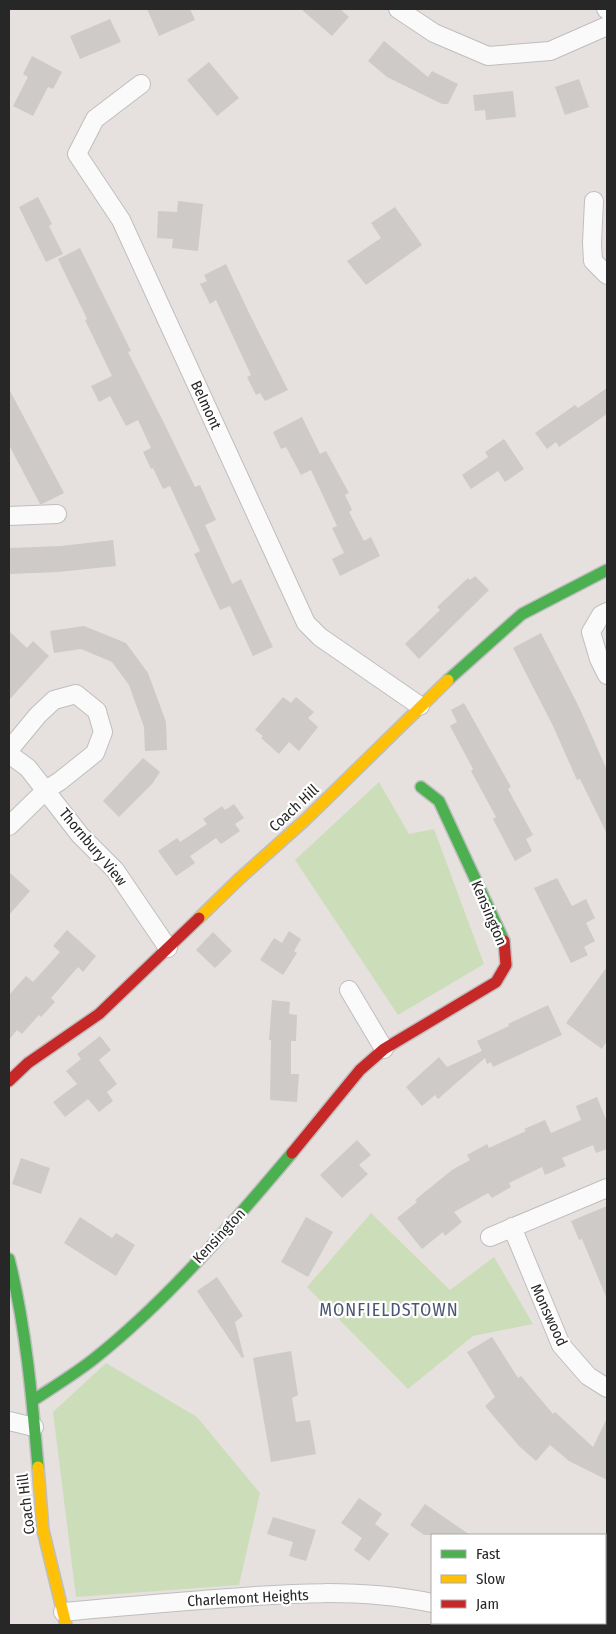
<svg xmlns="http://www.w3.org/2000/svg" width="616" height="1634" viewBox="0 0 616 1634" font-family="'Fira Sans Condensed',sans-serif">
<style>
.green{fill:#cbdeb9}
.building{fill:#cdcac7}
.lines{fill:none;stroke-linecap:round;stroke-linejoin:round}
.street-casing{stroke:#bfbebf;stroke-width:20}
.fast-casing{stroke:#bfbebf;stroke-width:14}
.slow-casing{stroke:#bfbebf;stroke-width:14}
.jam-casing{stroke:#bfbebf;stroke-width:14}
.street{stroke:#fbfafa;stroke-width:18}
.fast{stroke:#4caf50;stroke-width:11}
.slow{stroke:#ffc107;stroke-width:11}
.jam{stroke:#c62828;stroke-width:11}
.labels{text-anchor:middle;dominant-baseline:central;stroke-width:4.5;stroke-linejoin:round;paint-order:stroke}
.street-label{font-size:15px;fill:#272727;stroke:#fff}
.quarter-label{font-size:18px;letter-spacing:1px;fill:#4c5674;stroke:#fff}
</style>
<rect width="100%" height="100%" fill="#e6e1de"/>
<path class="green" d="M379,782L409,834L434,829L484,964L398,1015L295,860Z
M371,1213L450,1290L494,1257L533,1324L473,1336L408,1389L307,1287Z
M106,1363L197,1417L260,1493L239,1585L76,1597L53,1412Z"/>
<path class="building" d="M147,9H190L195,20L159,36Z
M301,9H340L349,17L332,36Z
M110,19L121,42L80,59L70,36Z
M384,41L428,77L432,71L458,84L448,104H442L387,77L368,61Z
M32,56L62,72L53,89L48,87L33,116L13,106L28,77L23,74Z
M209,62L239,98L217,116L187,80Z
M579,79L589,107L565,115L555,87Z
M513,91L516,117L486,120L485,110L475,111L473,95Z
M38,197L52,224L49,226L63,254L46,262L19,207Z
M178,201L203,204L198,251L172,248L173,239L157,238L158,211L177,212Z
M395,207L422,245L366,285L347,261L381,238L371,223Z
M80,248L131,351L128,352L165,425L195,487L200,485L216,520L205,525L232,584L241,579L273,647L253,656L230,606L220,610L194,554L200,551L170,486L163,489L153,468L151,469L143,452L151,448L138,420L126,426L110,396L99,402L91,386L112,376L85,320L87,319L58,259Z
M226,264L250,315L288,390L265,401L260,393L256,395L247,377L251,375L216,300L210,304L200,284L207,281L204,275Z
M607,388V414L559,447L556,442L547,449L535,433L575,405L578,408Z
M9,389L64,493L42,504H40L9,445Z
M302,417L320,454L326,451L349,493L345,495L352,510L349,512L364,541L371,537L380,556L340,576L332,559L344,553L332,528L337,526L311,470L301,475L286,447L281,449L273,432Z
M504,439L524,469L505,482L498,471L471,489L462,475L488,457L485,452Z
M113,540L116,566L58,572L9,574V548L61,546Z
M475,576L489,590L419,659L405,644L440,610L437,607L468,578L470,580Z
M84,626L126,643L148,673L166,722L167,750L145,751L144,727L129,685L112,662L81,649L54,653L50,631Z
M9,631L27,648L33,641L49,656L9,700Z
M541,633L579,707L607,770V834L580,779L577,780L553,726L513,648Z
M283,697L291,703L296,697L314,712L308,718L318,727L299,751L289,742L279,754L261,738L263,736L255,730Z
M464,703L511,787L508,789L533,835L526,839L532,851L515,861L493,819L496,817L471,771L473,769L450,726L457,722L451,710Z
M143,758L160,772L152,784L119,817L103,801Z
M234,804L244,818L235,824L240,831L221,844L216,838L190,856L195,863L176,876L158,851L177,838L180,842L207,824L203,819L222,806L225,810Z
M9,872L30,891L9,915Z
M557,878L572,906L586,899L595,918L586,923L595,941L584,947L588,955L571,963L534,888Z
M67,930L96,956L83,972L78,967L51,998L55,1002L41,1017L39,1015L22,1034L17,1030L9,1040V995L26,976L33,982L60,952L53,946Z
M289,931L301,939L294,951L297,953L283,975L260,960L274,938L282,943Z
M213,932L232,951L215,968L196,950Z
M607,967V1041L602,1049L566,1023Z
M272,1000L290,1002L289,1014L297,1015L296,1041H291V1074H299L297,1102L270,1100L271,1040H269Z
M548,1005L562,1035L493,1067L491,1062L487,1064L485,1058L438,1099L435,1095L422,1106L406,1087L439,1057L447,1067L482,1051L477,1041L509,1026L508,1024Z
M100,1036L111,1050L99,1060L117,1084L107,1092L113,1101L99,1112L88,1099L65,1117L53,1102L77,1084L66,1071L81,1059L77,1054Z
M597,1097L607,1122V1149L596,1153L593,1145L562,1158L566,1166L545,1175L542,1167L509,1183L511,1187L492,1198L488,1193L454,1212L462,1222L445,1236L443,1232L422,1249L397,1218L417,1202L415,1200L452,1170L470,1160L467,1155L487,1144L489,1148L526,1131L524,1129L545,1120L551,1133L581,1120L576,1106Z
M357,1140L371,1155L359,1165L368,1174L342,1198L320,1175Z
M21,1158L50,1168L41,1194L12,1184Z
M607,1206V1299L582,1239L579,1240L571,1221Z
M80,1217L112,1238L116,1233L135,1245L116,1276L64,1243Z
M306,1217L333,1232L308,1277L281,1262Z
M217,1277L243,1316L235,1322L244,1357L242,1358L197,1291Z
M492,1337L518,1378L521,1376L553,1414L555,1412L593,1447L607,1418V1480L569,1461L550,1445L536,1461L519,1446L485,1406L495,1397L467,1352Z
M291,1351L298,1395L292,1398L296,1422L310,1420L316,1454L271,1462L253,1358Z
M359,1498L382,1514L375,1524L389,1534L369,1561L354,1550L362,1538L341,1523Z
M425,1504L470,1535H424L410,1525Z
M273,1517L316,1530L306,1561L289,1556L293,1542L267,1534Z"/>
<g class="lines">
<defs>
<path id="street" d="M398,9L434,33L488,56L550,51L607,26
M606,9L607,10
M141,84L95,119L77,154L121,220L306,623L320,637L420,706
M594,201L592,243L593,261L607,275
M9,516L57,514
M607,612L601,615L591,632L599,659L607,675
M9,750L38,715L54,700L76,694L97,711L98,715L103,732L95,753L60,781L46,790L9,826
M9,754L28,768L80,835L115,870L168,948
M349,990L384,1049
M512,1227L561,1345L588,1376L607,1388
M490,1237L607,1188
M9,1421L34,1427
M63,1612C114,1607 165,1603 215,1599C287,1593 361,1588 432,1603
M512,1623L518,1625"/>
<path id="fast" d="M448,680L522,614L607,570
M421,787L439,801L504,941
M9,1259C26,1327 32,1397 38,1467
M32,1401C53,1387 75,1374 95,1358C169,1299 231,1225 292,1153"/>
<path id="slow" d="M199,918L238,880L304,821L448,680
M38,1467L43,1530L66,1625"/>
<path id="jam" d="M9,1081L28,1063L99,1014L199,918
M292,1153L360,1070L384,1049L496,982L506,965L504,941"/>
</defs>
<use href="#street" class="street-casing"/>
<use href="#fast" class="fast-casing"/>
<use href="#slow" class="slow-casing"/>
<use href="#jam" class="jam-casing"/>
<use href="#street" class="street"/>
<use href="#fast" class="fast"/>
<use href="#slow" class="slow"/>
<use href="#jam" class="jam"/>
</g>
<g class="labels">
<g class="street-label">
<text transform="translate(206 405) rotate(65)">Belmont</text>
<text transform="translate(294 808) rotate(-43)">Coach Hill</text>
<text transform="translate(93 847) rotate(50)">Thornbury View</text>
<text transform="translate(489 913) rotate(67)">Kensington</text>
<text transform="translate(219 1236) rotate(-47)">Kensington</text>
<text transform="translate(549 1315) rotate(65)">Monswood</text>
<text transform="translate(26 1504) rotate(-97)">Coach Hill</text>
<text transform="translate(248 1598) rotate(-3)">Charlemont Heights</text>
</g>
<g class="quarter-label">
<text x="389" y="1310">MONFIELDSTOWN</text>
</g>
</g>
<rect width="616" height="1634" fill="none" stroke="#272727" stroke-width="20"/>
<rect x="431" y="1534" width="175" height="90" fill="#ffffff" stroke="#a9a9a9"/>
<rect x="441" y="1550" width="25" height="8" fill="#4caf50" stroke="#a9a9a9"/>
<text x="476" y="1559" font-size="15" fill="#272727">Fast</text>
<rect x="441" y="1575" width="25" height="8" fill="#ffc107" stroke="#a9a9a9"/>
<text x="476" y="1584" font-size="15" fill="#272727">Slow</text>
<rect x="441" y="1600" width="25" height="8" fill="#c62828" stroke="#a9a9a9"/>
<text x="476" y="1609" font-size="15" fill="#272727">Jam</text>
</svg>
